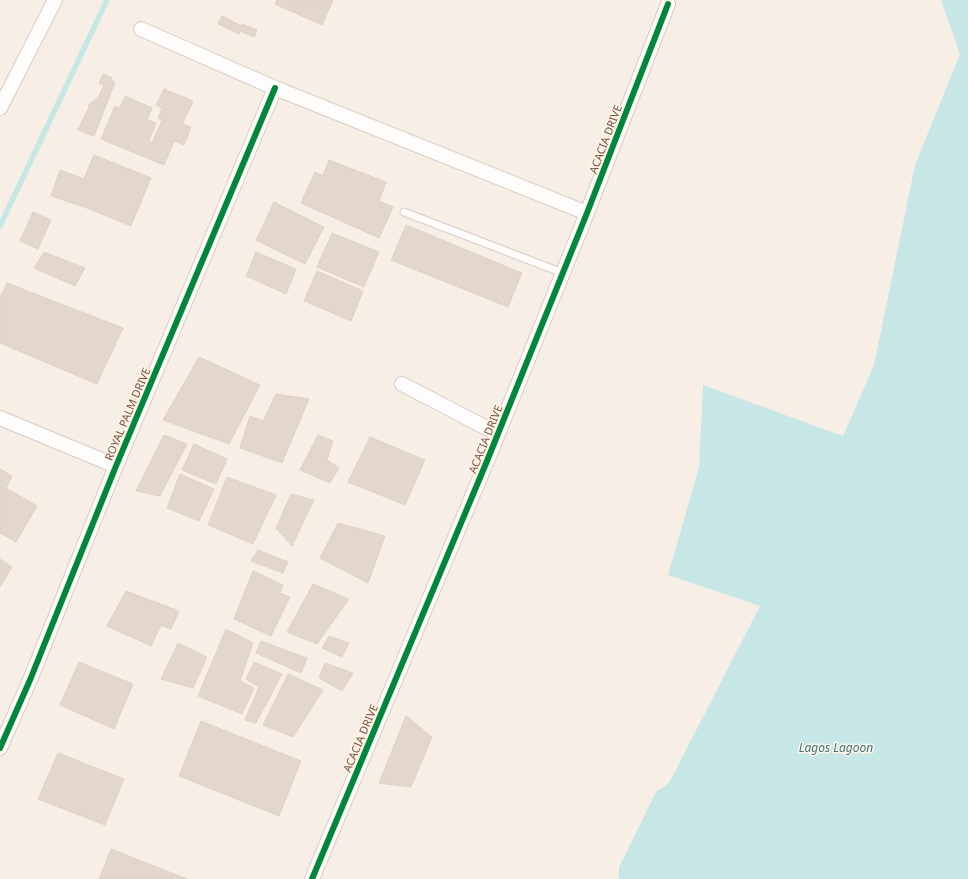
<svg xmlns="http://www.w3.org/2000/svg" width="968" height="879" viewBox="0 0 968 879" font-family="'Noto Sans',sans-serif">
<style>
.water{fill:#c7e7e7}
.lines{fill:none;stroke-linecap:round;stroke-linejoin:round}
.stream{stroke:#c7e7e7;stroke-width:5.5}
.building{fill:#e3d6cd;stroke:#e0d1c7}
.lane-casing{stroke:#d8ccc4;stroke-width:9}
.street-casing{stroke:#d8ccc4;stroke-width:16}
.lane{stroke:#fefdfb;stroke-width:7}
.street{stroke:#fefdfb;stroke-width:14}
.cycleway-casing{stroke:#fff4e6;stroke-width:8}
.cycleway{stroke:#00873e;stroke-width:6}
.labels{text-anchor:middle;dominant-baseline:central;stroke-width:3;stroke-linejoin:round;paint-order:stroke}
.street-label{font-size:11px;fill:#765345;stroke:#fff4e6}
.water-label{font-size:12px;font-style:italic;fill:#37767d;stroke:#fff4e6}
</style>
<rect width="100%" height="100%" fill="#f7efe5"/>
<path class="water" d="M941,0H968V879H619V867L656,792L669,783L760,606L668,575L699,467L703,385L843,436L874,365L915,165L960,54Z"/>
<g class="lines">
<path class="stream" d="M0,226L107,0"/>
</g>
<path class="building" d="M277,0H333L322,25L275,4Z
M222,16L242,26V24L257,30L254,37L240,31L239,34L218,24Z
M103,74L112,78L111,80L115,82L94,136L78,130L89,107L88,106L99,96L104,85L99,83Z
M164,89L193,101L182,124L191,127L184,145L174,141L164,165L101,139L115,106L120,108L125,96L152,108L147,119L156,123L149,141L152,143L162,120L158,118L162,108L156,105Z
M94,155L151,178L131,226L87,208L51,196L60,170L84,179Z
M329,160L386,182L379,201L393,207L379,238L301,203L315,172L323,176Z
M274,202L324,227L305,264L256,240Z
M33,212L51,220L38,249L20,241Z
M406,225L522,273L508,307L391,260Z
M332,233L379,252L364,287L317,267Z
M44,252L85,268L75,286L34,268Z
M256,252L296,269L286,294L246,276Z
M317,271L363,291L351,321L304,301Z
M7,283L123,328L97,384L0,343V297Z
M199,357L260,385L229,444L163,420Z
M276,394L309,399L282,463L240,448L250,416L263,421Z
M164,435L187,444L160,496L136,491Z
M318,435L333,441L327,460L339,468L330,483L300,470Z
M370,437L425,460L405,505L348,482Z
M194,444L227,459L216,484L182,470Z
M0,469L12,476L6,488L37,506L16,542L0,533Z
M180,474L214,489L199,521L167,508Z
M227,477L276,495L253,544L208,525Z
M291,494L314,500L292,546L276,528Z
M338,523L385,536L368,583L320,558Z
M258,550L288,562L283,573L251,561Z
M0,559L12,567L0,587Z
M253,571L283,585L280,593L290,597L271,636L234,619Z
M313,584L349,599L317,644L287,632Z
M126,591L179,611L171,629L161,625L151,646L107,626Z
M226,629L253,643L240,681L254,688L242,714L198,696Z
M329,636L349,643L342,657L322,648Z
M261,641L307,658L301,673L256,653Z
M178,643L207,657L193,688L161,679Z
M79,662L133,684L114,729L60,705Z
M254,662L282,674L256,723L245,720L259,687L246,679Z
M325,663L353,673L342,691L319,678Z
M288,674L323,690L293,737L263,725Z
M406,716L432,737L411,787L379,783Z
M201,721L301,761L279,816L179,776Z
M58,753L124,779L105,825L38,799Z
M111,849L187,879H99Z"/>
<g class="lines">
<defs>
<path id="lane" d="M404,212L563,273"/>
<path id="street" d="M141,29L275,88L587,213
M0,108L55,0
M402,384L498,434
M0,418L116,466
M0,748L30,680L116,466L275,88
M312,879L487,461L587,213L668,4"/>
</defs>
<use href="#lane" class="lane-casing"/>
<use href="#street" class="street-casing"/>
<use href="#lane" class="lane"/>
<use href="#street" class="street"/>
<defs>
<path id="cycleway" d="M0,748L30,680L116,466L275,88
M312,879L487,461L587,213L668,4"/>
</defs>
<use href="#cycleway" class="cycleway-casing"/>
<use href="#cycleway" class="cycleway"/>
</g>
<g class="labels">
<g class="street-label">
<text transform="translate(605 139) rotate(-69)">ACACIA DRIVE</text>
<text transform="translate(127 414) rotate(-67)">ROYAL PALM DRIVE</text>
<text transform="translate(485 439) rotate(-68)">ACACIA DRIVE</text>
<text transform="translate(360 738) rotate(-67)">ACACIA DRIVE</text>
</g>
<g class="water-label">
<text x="836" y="747">Lagos Lagoon</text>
</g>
</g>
</svg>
